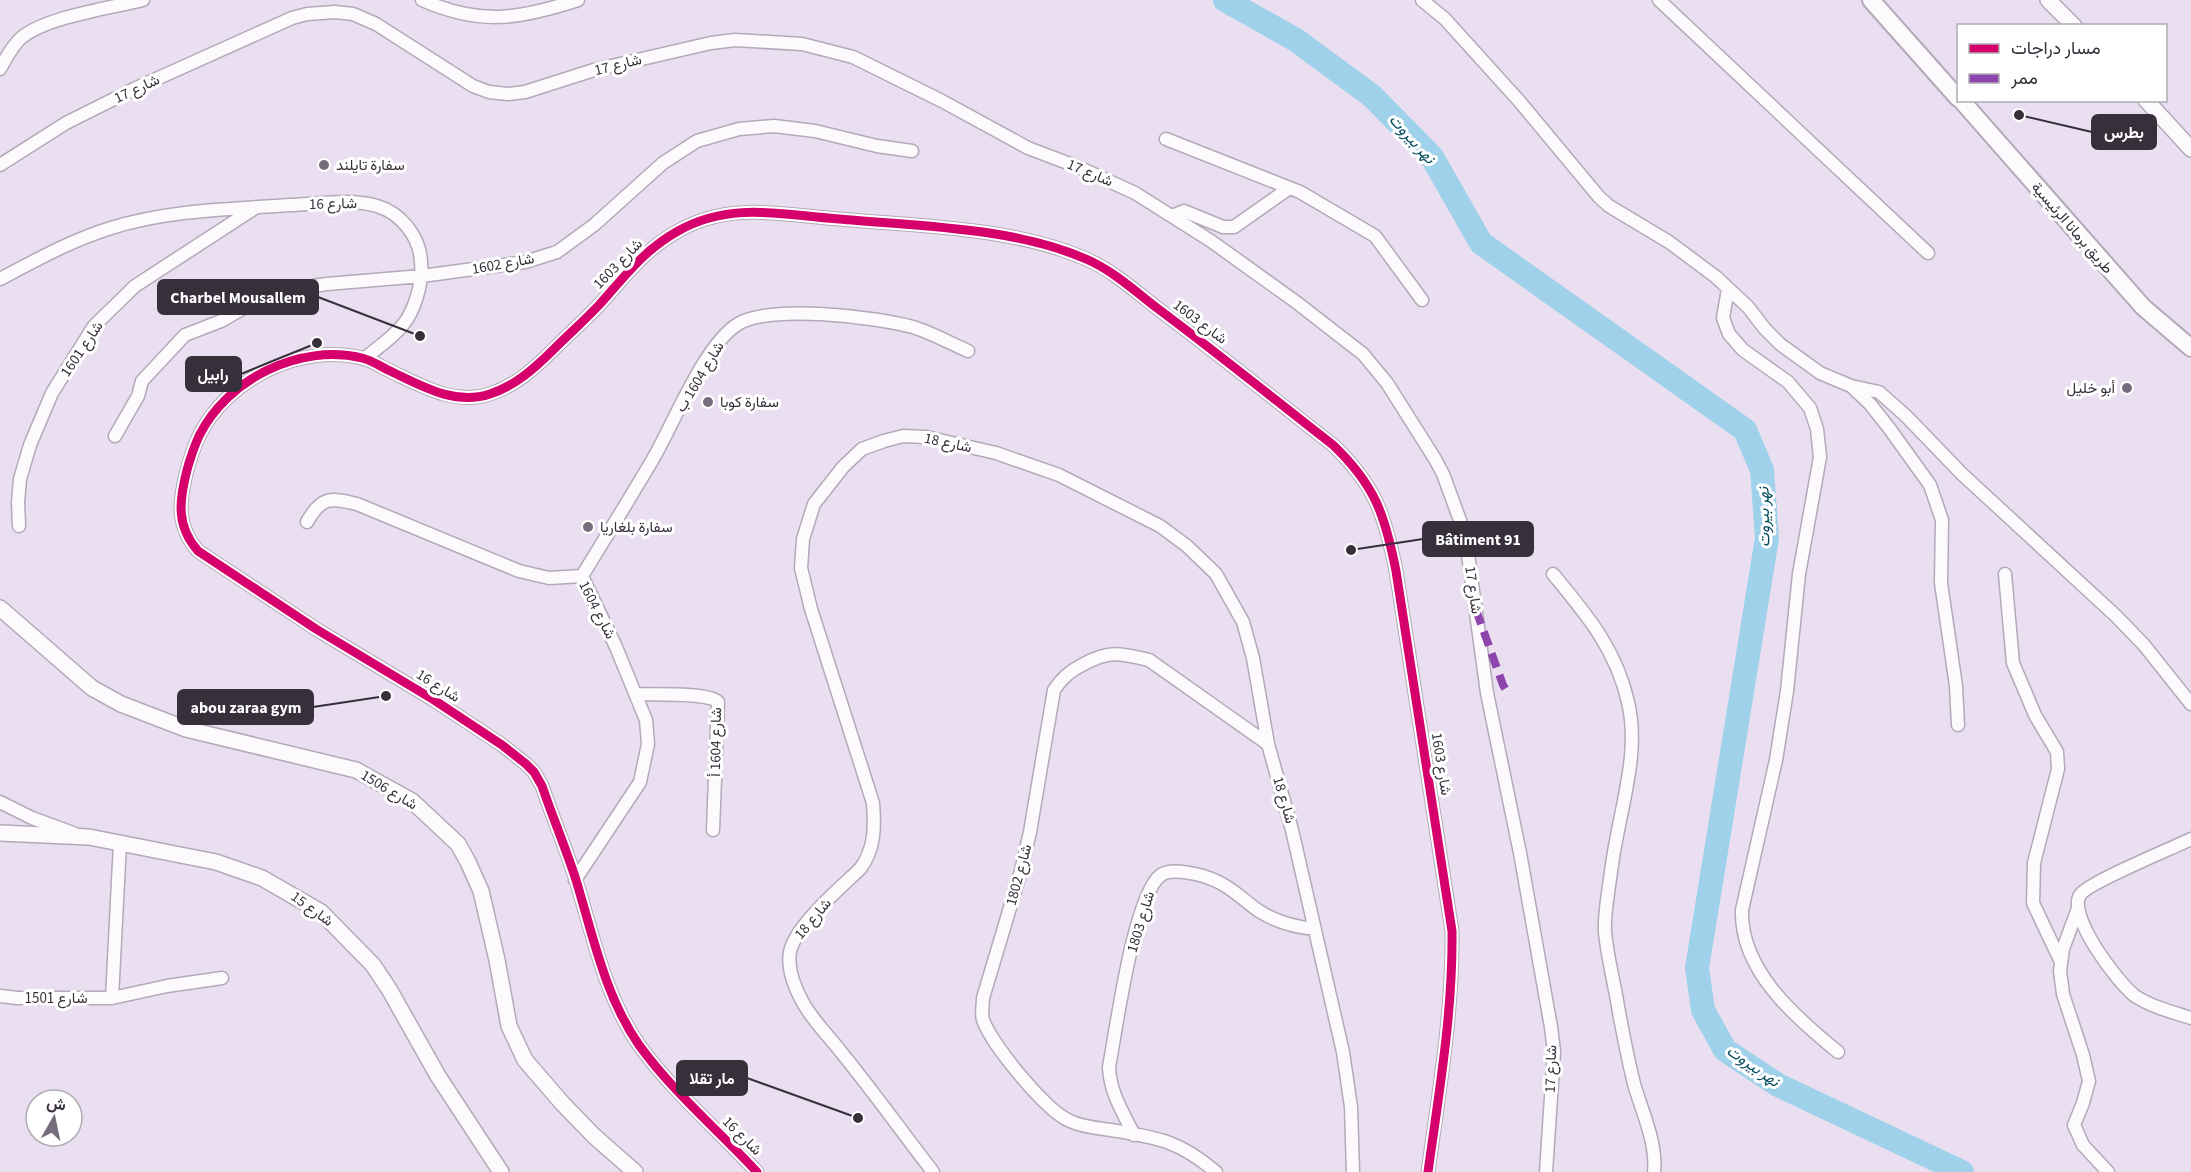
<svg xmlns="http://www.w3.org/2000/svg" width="2191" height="1172" viewBox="0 0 2191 1172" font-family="'Source Sans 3',Vazirmatn,sans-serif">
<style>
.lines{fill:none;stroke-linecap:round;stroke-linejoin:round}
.river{stroke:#9fd2ea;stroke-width:24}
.minor-casing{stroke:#b2aab7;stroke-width:15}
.tertiary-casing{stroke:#b2aab7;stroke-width:18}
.secondary-casing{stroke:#b2aab7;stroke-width:20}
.minor{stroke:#fcfafd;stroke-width:12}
.tertiary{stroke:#fcfafd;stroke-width:15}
.secondary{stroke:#fcfafd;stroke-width:16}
.quiet{stroke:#8e44ad;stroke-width:8;stroke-dasharray:15 8;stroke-linecap:butt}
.cycleway-casing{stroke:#fff;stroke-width:13}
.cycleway{stroke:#d6006c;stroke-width:9}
.poi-dot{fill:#766d7a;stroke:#fff;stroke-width:2}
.labels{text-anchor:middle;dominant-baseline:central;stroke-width:6;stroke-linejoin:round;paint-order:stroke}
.street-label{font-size:15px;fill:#37303b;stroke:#fff}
.poi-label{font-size:15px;fill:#37303b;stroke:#fff;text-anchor:start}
.water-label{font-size:16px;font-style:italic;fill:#044c5e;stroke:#fff}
.leader{fill:none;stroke:#37303b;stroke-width:2}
.callout-dot{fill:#37303b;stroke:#fff;stroke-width:2}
.callout{fill:#37303b;stroke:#37303b;stroke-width:2}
.callout-label{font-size:16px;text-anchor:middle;font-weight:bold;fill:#fff}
</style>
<rect width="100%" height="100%" fill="#eadff0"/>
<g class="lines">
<path class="river" d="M1225,0L1296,40L1372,96L1432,157L1481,243L1745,430L1762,470L1767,538L1697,968L1703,1010L1725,1050L1778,1085L1962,1172"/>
<defs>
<path id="minor" d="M422,0C481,26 519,19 578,0
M1422,0L1445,19L1520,102L1599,197L1609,206L1669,242L1716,277L1748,307L1765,329L1780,344L1820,373L1851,386L1879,392L1906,416L1962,474L2116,616L2144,645L2191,704
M1659,0L1928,253
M0,69C6,58 12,46 21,38C46,17 110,8 143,0
M1166,139L1300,192L1375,236L1422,300
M0,165L66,123L134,89L292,18L307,14L335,12L353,14L376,24L473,86L489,92L508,94L525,92L594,70L711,43L735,40L802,44L853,57L942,101L1028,148L1078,167L1135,193L1211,241L1296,302L1363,354L1387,383L1435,459L1443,474L1461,523L1467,547L1487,693L1520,853L1551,1027L1554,1052L1546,1172
M1172,216L1184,211L1223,227H1234L1288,189
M0,279C36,260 72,240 111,228C167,210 232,209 291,205C316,204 353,198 377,206C401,213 420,237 421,262C423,282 415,311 402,326C391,339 377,348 364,359
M1728,289L1723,318L1729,334L1743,350L1788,382L1810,408L1817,429L1820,457L1799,574L1787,691L1776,760L1742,910C1740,970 1795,1017 1838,1052
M1851,386L1870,404L1889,428L1930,485L1942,520L1941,583L1956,686L1958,725
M115,436L138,396L142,381L185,335L221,321L249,305L294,289L327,284L422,276L525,262L557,252L594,225L663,163L697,141L739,129L774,126L815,131L877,146L912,151
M307,522C321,497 330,497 357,504L519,571L549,578L582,576
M19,526L18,502L20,479L30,445L52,393L94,326L135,286L255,208
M1553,574C1587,615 1616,649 1628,702C1639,748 1624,796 1616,841C1613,856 1611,871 1609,886C1607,901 1604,917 1605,932C1607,953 1612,974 1616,995C1621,1024 1627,1055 1634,1084C1642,1112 1657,1142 1654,1172
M2005,574L2013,663L2035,715L2057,752L2058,769L2034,863L2033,903L2061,962
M582,576C606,537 630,498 653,459C674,423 704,345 738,324C772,304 875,317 913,327C932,333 950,343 968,351
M635,694C652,695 708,692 718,702L713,830
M0,802L32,818L73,833
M2191,839C2173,848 2087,883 2080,895C2067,916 2118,983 2135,996C2152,1007 2172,1012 2191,1018
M575,880L640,782L648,744L646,720L616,647L582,576
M2078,908L2063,949L2060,971L2063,994L2083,1055L2089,1081L2083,1103L2074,1125L2083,1145L2108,1172
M0,996L17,998H112L167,986L222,978
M112,998L120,843
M1134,1135C1123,1112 1110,1093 1109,1067C1116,1031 1134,894 1161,875C1172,867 1203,875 1214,880C1232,887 1244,901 1259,911C1276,922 1295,927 1315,929
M757,1172C718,1130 673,1092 639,1045C605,996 593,936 576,880C566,849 553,818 542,786L534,772L526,764L502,745L434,700L316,629L198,551C176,526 179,501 187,470C190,459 194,447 199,436C227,379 300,343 362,358C371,360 380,366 388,370C420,385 454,406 490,394C515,386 535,368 554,349C569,334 585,320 600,304C625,276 644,250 678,231C731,201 783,215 839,219C918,226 1013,227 1086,259C1112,270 1135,291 1157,308C1216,352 1274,399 1333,445C1375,485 1385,515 1396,571L1452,931C1453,1012 1439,1092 1428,1172
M933,1172C902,1132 873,1091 841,1052C828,1035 812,1020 802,1001C794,986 787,969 790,952C795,926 840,888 860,869C875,849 875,827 873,803L811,609L801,568L803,539L814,504L843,467L862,449L884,441L903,436L926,437L996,453L1059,475L1160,526L1187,546L1216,574L1243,622L1253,658L1268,744L1292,830L1343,1052L1351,1107L1353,1172
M1216,1172C1178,1140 1158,1138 1111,1130C1098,1128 1082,1127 1070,1121C1046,1111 992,1045 983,1020C981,1014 983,1005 983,998L1021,871L1030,832L1054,690C1062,678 1069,672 1082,665C1109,650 1119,653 1149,660L1268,744"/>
<path id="tertiary" d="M2048,0L2074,26
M2146,100L2191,149
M0,608L92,688L121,704L186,729L356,770L412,801L458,844L468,862L481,891L497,960L509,1026L525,1060L562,1103L594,1136L635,1172
M0,833L89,837L216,862L262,878L321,912L373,965L389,989L438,1076L501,1172"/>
<path id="secondary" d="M1871,0L1958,98
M1961,100L2143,307L2191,348"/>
</defs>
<use href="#minor" class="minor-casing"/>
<use href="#tertiary" class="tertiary-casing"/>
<use href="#secondary" class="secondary-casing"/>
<use href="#minor" class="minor"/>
<use href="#tertiary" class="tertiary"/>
<use href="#secondary" class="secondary"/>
<path class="quiet" d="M1476,610L1503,685L1509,695"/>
<defs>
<path id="cycleway" d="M757,1172C718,1130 673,1092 639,1045C605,996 593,936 576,880C566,849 553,818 542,786L534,772L526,764L502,745L434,700L316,629L198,551C176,526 179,501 187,470C190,459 194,447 199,436C227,379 300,343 362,358C371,360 380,366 388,370C420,385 454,406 490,394C515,386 535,368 554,349C569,334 585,320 600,304C625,276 644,250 678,231C731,201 783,215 839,219C918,226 1013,227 1086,259C1112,270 1135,291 1157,308C1216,352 1274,399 1333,445C1375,485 1385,515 1396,571L1452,931C1453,1012 1439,1092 1428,1172"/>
</defs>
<use href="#cycleway" class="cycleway-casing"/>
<use href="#cycleway" class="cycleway"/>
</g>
<g class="poi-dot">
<circle cx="324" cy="165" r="6"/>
<circle cx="2127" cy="388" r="6"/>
<circle cx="708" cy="402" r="6"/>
<circle cx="588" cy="527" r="6"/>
</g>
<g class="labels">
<g class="street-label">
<text transform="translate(618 65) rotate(-14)">شارع 17</text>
<text transform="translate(137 89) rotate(-25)">شارع 17</text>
<text transform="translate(1090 173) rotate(23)">شارع 17</text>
<text transform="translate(333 204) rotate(-1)">شارع 16</text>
<text transform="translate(2072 228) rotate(49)">طريق برمانا الرئيسية</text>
<text transform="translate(503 264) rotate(-10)">شارع 1602</text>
<text transform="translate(618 264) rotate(-46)">شارع 1603</text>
<text transform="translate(1200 322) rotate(37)">شارع 1603</text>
<text transform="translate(82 349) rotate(-56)">شارع 1601</text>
<text transform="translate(700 377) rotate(-59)">شارع 1604 ب</text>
<text transform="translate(948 443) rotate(12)">شارع 18</text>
<text transform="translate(1473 590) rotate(82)">شارع 17</text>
<text transform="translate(597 610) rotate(63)">شارع 1604</text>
<text transform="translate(438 686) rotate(32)">شارع 16</text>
<text transform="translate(716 742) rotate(-89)">شارع 1604 أ</text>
<text transform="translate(1441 764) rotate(81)">شارع 1603</text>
<text transform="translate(389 790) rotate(31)">شارع 1506</text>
<text transform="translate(1284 800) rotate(74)">شارع 18</text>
<text transform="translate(1019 875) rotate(-75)">شارع 1802</text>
<text transform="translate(312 909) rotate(36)">شارع 15</text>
<text transform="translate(813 919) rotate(-50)">شارع 18</text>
<text transform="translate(1141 922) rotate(-73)">شارع 1803</text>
<text x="56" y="998">شارع 1501</text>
<text transform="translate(1551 1069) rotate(-88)">شارع 17</text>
<text transform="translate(742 1136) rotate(45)">شارع 16</text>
</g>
<g class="poi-label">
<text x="336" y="165">سفارة تايلند</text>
<text x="2115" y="388" text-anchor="end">أبو خليل</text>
<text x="720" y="402">سفارة كوبا</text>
<text x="600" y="527">سفارة بلغاريا</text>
</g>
<g class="water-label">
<text transform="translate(1412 139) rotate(48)">نهر بيروت</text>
<text transform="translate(1764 517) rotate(-91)">نهر بيروت</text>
<text transform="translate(1753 1066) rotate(35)">نهر بيروت</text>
</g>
</g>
<path class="leader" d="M2019 115L2092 132M420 336L318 297M317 343L241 374M1351 550L1423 539M386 696L313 707M858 1118L747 1078"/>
<g class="callout-dot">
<circle cx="2019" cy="115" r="6"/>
<circle cx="420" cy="336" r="6"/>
<circle cx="317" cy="343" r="6"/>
<circle cx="1351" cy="550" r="6"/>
<circle cx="386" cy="696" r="6"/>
<circle cx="858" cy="1118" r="6"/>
</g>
<g class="callout">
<rect x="2092" y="115" width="64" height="34" rx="6"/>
<rect x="158" y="280" width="160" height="34" rx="6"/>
<rect x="186" y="357" width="55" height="34" rx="6"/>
<rect x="1423" y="522" width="110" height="34" rx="6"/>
<rect x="178" y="690" width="135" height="34" rx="6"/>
<rect x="677" y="1061" width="70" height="34" rx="6"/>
</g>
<g class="callout-label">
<text x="2124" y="138">بطرس</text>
<text x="238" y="303">Charbel Mousallem</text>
<text x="213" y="380">رابيل</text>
<text x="1478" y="545">Bâtiment 91</text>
<text x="246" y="713">abou zaraa gym</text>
<text x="712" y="1084">مار تقلا</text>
</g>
<rect x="1957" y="24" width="210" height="78" fill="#ffffff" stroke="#afacb1" stroke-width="1.5"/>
<rect x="1969" y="44" width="30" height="9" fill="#d6006c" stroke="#afacb1" stroke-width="1.5"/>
<text x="2011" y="54" font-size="18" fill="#37303b">مسار دراجات</text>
<rect x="1969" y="74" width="30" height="9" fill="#8e44ad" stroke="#afacb1" stroke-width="1.5"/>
<text x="2011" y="84" font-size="18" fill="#37303b">ممر</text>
<g transform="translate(54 1118) rotate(9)"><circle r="28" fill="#ffffff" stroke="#afacb1" stroke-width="1.5"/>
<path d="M0-4.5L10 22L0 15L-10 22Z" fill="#766d7a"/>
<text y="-9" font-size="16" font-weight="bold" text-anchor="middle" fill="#37303b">ش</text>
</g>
</svg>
